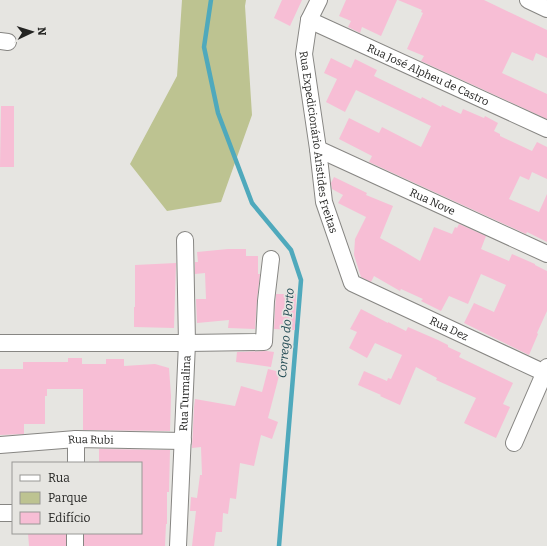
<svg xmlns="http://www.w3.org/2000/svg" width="547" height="546" viewBox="0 0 547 546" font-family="Bitter,serif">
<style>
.green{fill:#bdc391}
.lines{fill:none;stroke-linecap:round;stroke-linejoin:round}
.stream{stroke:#4fa9bc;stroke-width:4.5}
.building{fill:#f7bed5}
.minor-casing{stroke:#878683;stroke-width:18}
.minor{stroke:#fff;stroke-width:16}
.labels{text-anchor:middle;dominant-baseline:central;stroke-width:3.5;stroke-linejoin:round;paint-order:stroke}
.street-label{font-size:11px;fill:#242422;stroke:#e6e5e1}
.water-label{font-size:12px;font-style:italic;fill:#224b54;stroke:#e6e5e1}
</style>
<rect width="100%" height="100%" fill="#e6e5e1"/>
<path class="green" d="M182,0H246L245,6L252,115L221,202L167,211L130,164L177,76Z"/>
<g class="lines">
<path class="stream" d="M211,0L204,47L218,113L252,203L291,250L301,280L279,546"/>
</g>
<path class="building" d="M282,0H302L290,26L274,18Z
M346,0H397L381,36L362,27L360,33L348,27L351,21L339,16Z
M398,0H484L547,30V58L536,53L533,61L512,52L502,73L547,94V119L421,61L424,56L407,49L423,13L421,12L422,10Z
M331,58L351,68L355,59L377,70L374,76L421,99L422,97L441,107L442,105L461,114L463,109L484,118L485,116L498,123L494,131L500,134V136L532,151L537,142L547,147V179L532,172L529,180L520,176L509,199L539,212L547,194V242L527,232L526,234L369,162L372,156L339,139L349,118L379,133L382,127L421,147L431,126L356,90L345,112L326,102L337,79L324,73Z
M1,106H14V167H0Z
M334,177L367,193L366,195L393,206L380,238L400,249L420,261L434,227L452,234L455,227L457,228L459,224L486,236L481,249L509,261L512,254L535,264V265L547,271V311L537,333L538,334L529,355L464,323L474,303L494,312L506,285L481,274L468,304L449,296L441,311L421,301L423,299L401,289L400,291L374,276L371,282L361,277L354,255L355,239L366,217L338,203L343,195L332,189L331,183Z
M228,249H246V256H258V274H260L257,300L255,329L228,328L229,320L197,323L196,299H206L205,273L195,274V262H198L197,252Z
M176,263L174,328L134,327V307H135V265Z
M276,294H296L295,330L274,329Z
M361,309L388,323V322L406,331L408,327L438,340L448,345V347L461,353L459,357L513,383L503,404L510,407L496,438L464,423L476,398L436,380L437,378L416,367L400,405L380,396L381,395L358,385L364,371L387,381L388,378L391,379L402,355L375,343L367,358L349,348L357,332L350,329Z
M267,351L274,352L271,367L236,362L237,352Z
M68,358H82V364H106V359H124V366L155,364L169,368L171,396L170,431L83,430V389H47V396H45V424H24V434L0,435V369H23V362H68Z
M268,369L280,372L268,418L278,422L272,439L261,435L254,466L240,463L236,499L230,498L228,514L223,513L222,532H216L214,546H192L196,511H190L191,497L197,498L200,475H202L201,447L192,448L194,407L195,399L235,406L241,386L262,392Z
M99,449L170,450L169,492H167V524H166L165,546H84V533H141V463H99Z
M28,533H66V546H29Z"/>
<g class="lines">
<defs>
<g id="minor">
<path id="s1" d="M319,0L309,20L304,54L318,149L324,202L352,283L547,374"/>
<path d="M528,0L547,9"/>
<path id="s2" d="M309,20L547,129"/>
<path d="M0,41L8,42"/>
<path id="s3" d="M318,149L547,254"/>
<path d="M0,343H187L264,342L266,301L271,259"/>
<path d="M514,443L547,367"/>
<path id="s4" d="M0,445L76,439L183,441"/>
<path d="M76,463V439"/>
<path d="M0,513H13"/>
<path d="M75,533V546"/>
<path id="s5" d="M178,546L187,343L185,240"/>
</g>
</defs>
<use href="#minor" class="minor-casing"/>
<use href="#minor" class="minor"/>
</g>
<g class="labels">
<g class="street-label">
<text stroke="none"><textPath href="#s2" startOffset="131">Rua José Alpheu de Castro</textPath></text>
<text stroke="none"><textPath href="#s1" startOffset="146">Rua Expedicionário Aristides Freitas</textPath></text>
<text stroke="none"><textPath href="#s3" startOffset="126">Rua Nove</textPath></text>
<text stroke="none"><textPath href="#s1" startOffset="399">Rua Dez</textPath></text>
<text stroke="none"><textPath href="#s5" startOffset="153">Rua Turmalina</textPath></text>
<text stroke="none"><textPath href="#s4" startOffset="91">Rua Rubi</textPath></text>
</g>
<g class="water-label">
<text transform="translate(286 333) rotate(-85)">Corrego do Porto</text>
</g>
</g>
<rect x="12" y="462" width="130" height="72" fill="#e6e5e1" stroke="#989895"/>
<rect x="20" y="475" width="20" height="6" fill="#ffffff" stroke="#989895"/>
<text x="48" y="482" font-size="12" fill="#242422">Rua</text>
<rect x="20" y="492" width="20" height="12" fill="#bdc391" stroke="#989895"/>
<text x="48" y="502" font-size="12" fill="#242422">Parque</text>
<rect x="20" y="512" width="20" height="12" fill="#f7bed5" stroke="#989895"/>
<text x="48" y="522" font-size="12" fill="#242422">Edifício</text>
<g transform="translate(32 32) rotate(86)" stroke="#e6e5e1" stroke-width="3" paint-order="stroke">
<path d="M0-3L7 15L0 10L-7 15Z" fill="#242422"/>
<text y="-6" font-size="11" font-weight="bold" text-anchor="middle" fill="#242422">N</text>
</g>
</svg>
